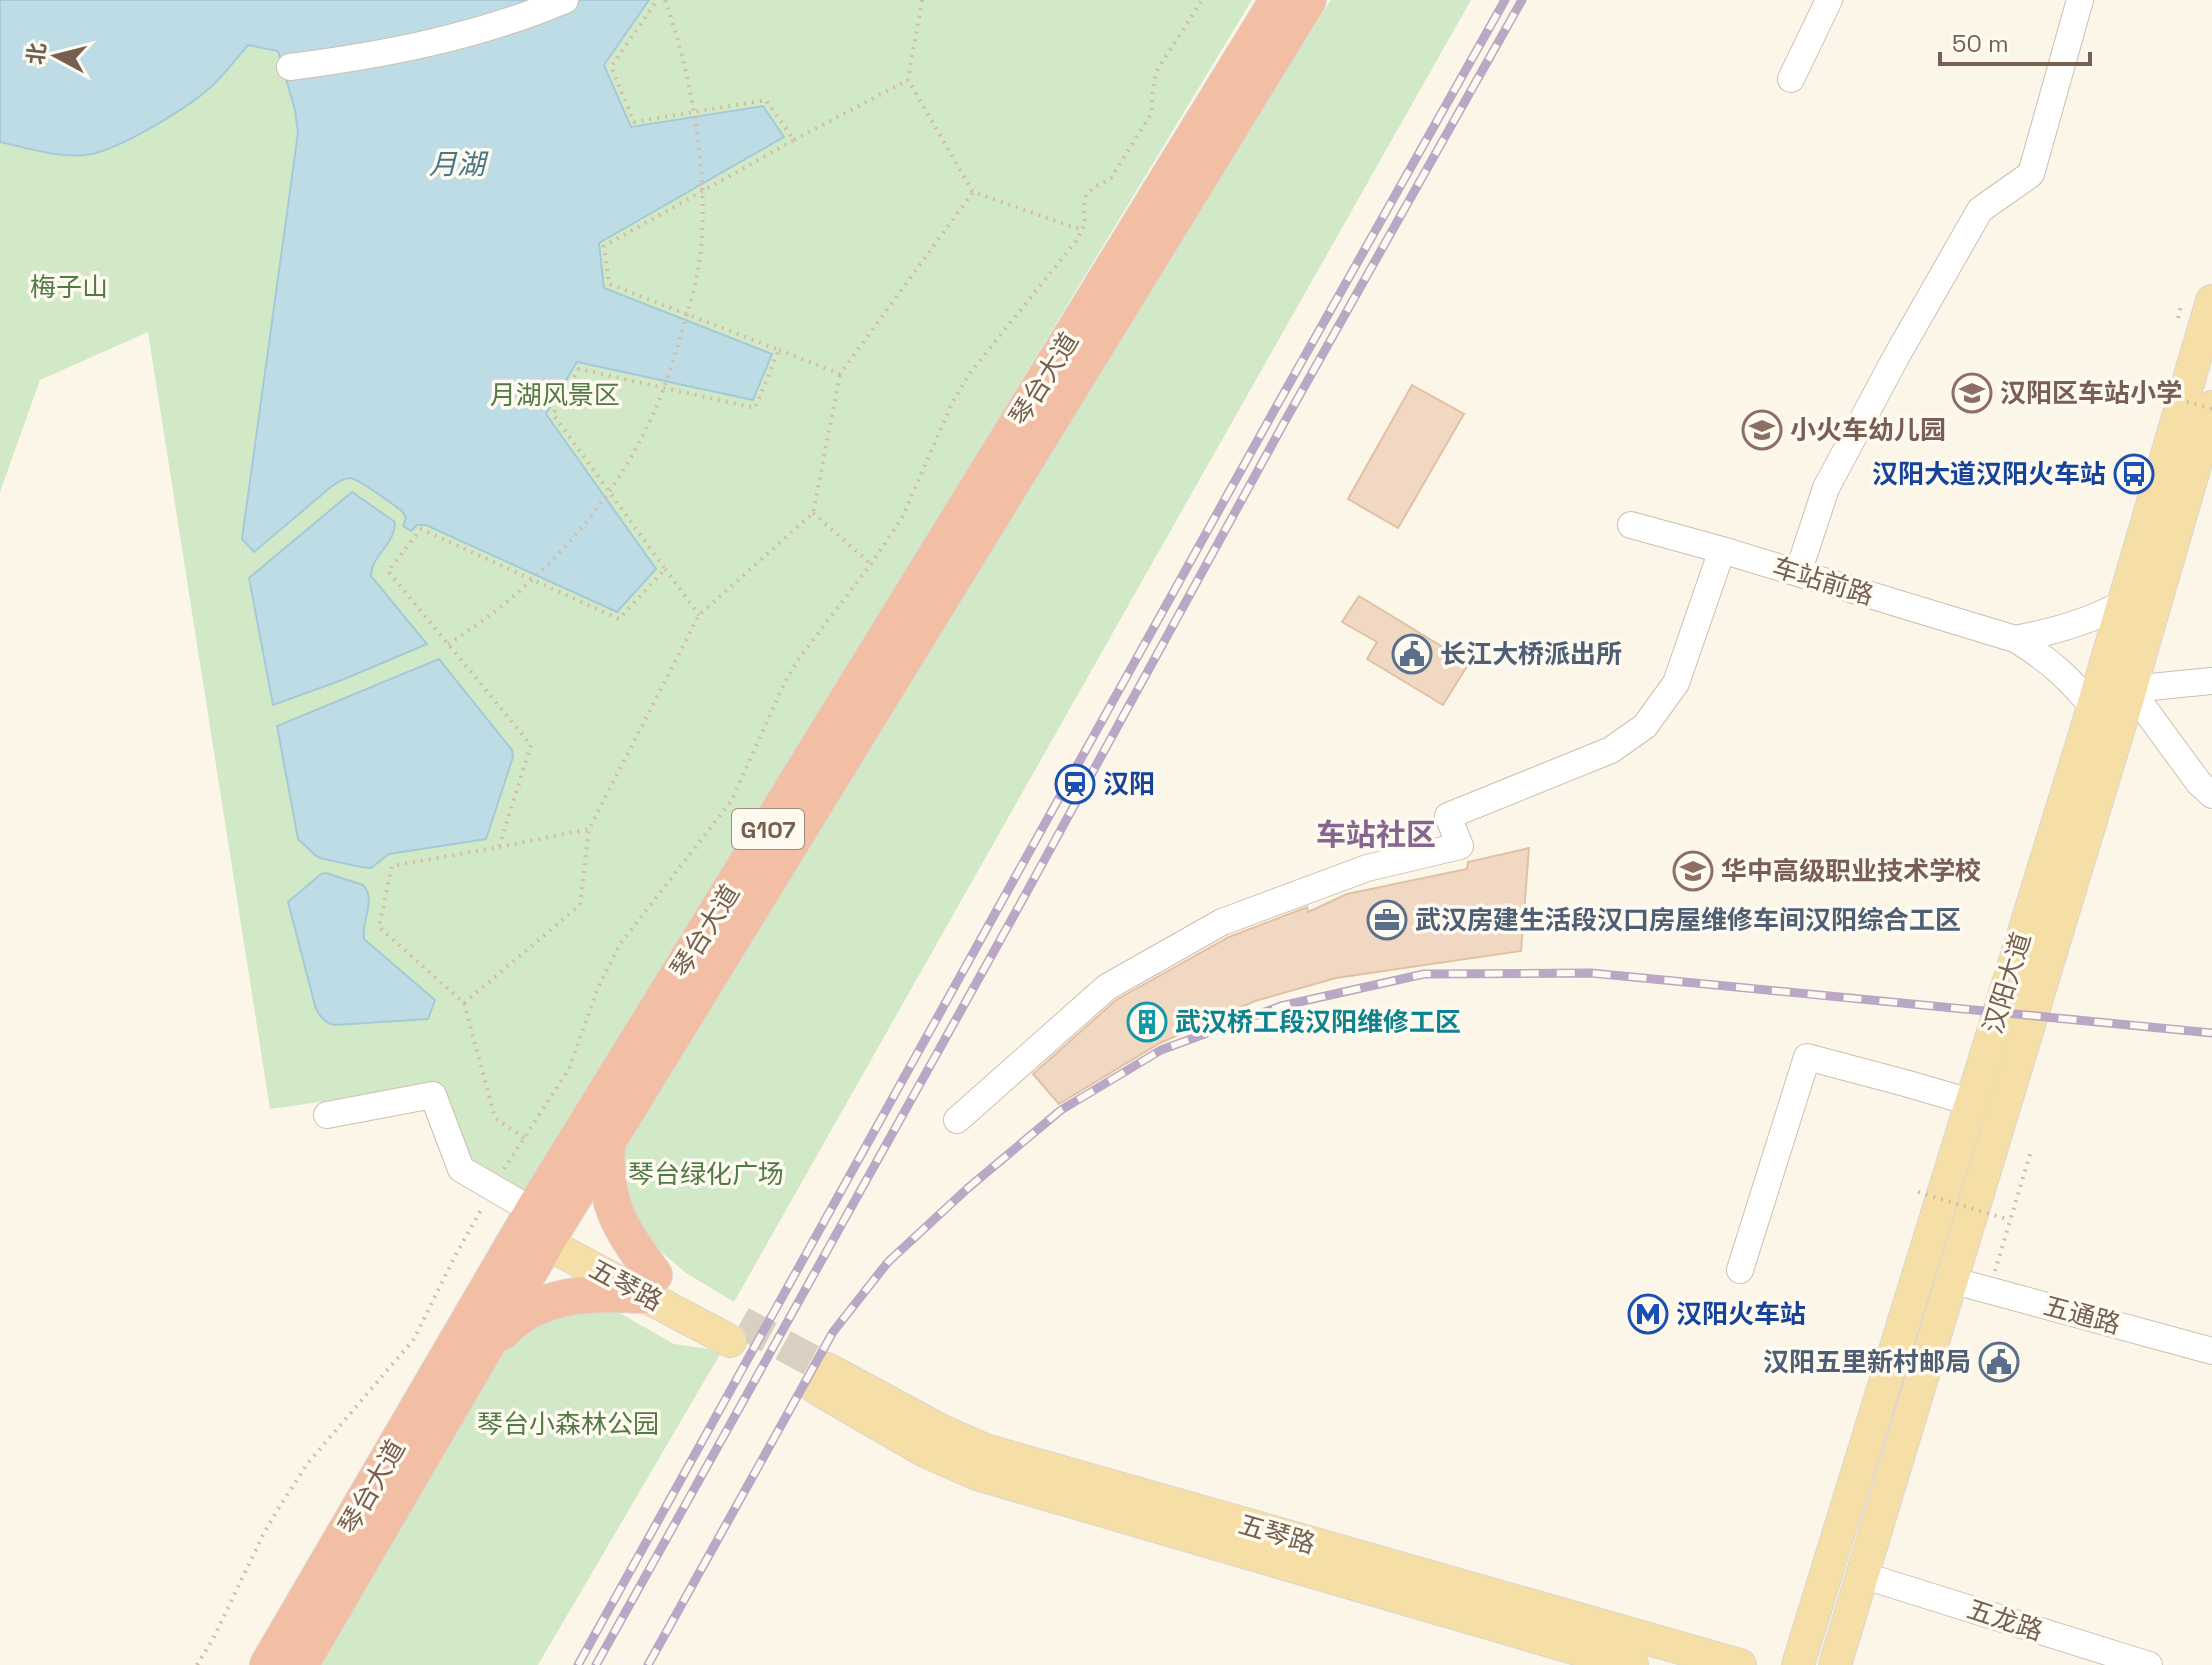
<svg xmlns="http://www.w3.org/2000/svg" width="2212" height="1665" viewBox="0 0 2212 1665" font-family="'Space Grotesk','Noto Sans SC',sans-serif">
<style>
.green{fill:#d2e9c8}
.water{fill:#bedce5;stroke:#a5cad6;stroke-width:2}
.building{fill:#f0d8c2;stroke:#e1c0a3;stroke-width:2}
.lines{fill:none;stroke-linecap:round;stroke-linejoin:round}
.major-tunnel{stroke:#dad0c2;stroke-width:32;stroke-dasharray:32 16;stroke-linecap:butt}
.minor-casing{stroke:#cdbfb0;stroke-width:28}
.major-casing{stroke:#dbd5d1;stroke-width:34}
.highway-casing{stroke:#dbd5d1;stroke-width:38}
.path{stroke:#d5bca5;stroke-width:4;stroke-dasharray:2 6;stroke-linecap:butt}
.minor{stroke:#fff;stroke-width:26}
.major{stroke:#f6dfa6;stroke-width:32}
.highway{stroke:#f2bfa4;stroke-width:36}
.rail-casing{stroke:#baa7c6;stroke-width:9}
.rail{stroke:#fefaf0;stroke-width:6;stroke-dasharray:18;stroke-linecap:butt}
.path-bridge{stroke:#d5bca5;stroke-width:4;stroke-dasharray:2 6;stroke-linecap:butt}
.labels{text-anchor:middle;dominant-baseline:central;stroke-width:7;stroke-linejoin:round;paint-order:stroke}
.shield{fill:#fefaf0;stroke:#9e8e7f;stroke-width:2}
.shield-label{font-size:24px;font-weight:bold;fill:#755f4e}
.park-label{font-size:26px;fill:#517a46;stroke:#fefaf0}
.street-label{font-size:26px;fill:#755f4e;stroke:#fefaf0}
.education-label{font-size:26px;font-weight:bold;fill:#785e54;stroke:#fefaf0;text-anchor:start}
.transit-label{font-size:26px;font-weight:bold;fill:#164399;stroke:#fefaf0;text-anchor:start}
.service-label{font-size:26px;font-weight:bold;fill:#4e5e75;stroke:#fefaf0;text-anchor:start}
.culture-label{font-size:26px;font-weight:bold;fill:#0d838f;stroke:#fefaf0;text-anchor:start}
.water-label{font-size:28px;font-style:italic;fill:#487787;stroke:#fefaf0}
.quarter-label{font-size:30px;font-weight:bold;fill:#866691;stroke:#fefaf0}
</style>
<rect width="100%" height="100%" fill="#fcf6e9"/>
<path class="green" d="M0,0H1252L528,1195L469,1161L440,1085L270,1109L148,332L40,380L0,492Z
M1331,0H1471L734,1302L686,1273L654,1246L641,1232L616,1175L628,1135L1150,286Z
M616,1311L674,1344L722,1351L538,1665H318L504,1344L544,1313Z"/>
<path class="water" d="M0,0H649L604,65L631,127L763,106L784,137L599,243L604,288L772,354L753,400L577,362L546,414L656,569L617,612L426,525H417L411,531L403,526L406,518L402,511C392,504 360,479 350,478C343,478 337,483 332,486L254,552L242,539L298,133L295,110L278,51L248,45C237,58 227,71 215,83C192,106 118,151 86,155C58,158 27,148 0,142Z
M352,492L395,522C396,544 371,555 371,576L427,644L342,680L273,705L249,578Z
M439,659L512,750L513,757L486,839L389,854L371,868L361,867L320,858L315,855L298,839L277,726Z
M326,873L363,885C377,899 361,921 364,939L435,1000L428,1019L335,1025C325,1023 321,1018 316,1009L288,902L321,874Z"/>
<path class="building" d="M1412,385L1464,414L1398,528L1348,499Z
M1359,596L1469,663L1443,705L1367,659L1377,642L1342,622Z
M1529,848L1521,951L1336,978L1255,1001L1160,1043L1059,1104L1033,1074L1116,1000L1229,937L1307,907L1308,912L1347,894L1467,869L1468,862Z"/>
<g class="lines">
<path class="major-tunnel" d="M741,1322L827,1369"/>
<defs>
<path id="minor" d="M290,67C384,55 477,37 565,0
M1791,79L1829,0
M1631,525L1722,550L2015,639C2048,659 2068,677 2092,706
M1798,573L1826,488L1896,357L1980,210L2031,174L2080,0
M2015,639C2053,632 2088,622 2122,604
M2212,681L2130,689L2199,783L2212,795
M327,1115L433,1095L461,1169L533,1211
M957,1120L1107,987L1222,922L1367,868L1460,846L1448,816L1611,750L1645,726L1676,683L1722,550
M1740,1270L1807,1057L1905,1083L1970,1102
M1951,1280L2212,1351
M1862,1575L2149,1665"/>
<path id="major" d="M525,1232L730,1341
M827,1369L940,1430L985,1450L1740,1665
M816,1388L925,1451L977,1474L1632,1665
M1798,1665L2085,734L2212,301
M1835,1665L2124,711L2212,407"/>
<path id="highway" d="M607,1145C603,1205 621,1229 654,1275
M502,1332C538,1292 594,1292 644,1295
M268,1665L533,1211L1278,0
M300,1665L557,1224L1308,0"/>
</defs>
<use href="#minor" class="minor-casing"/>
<use href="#major" class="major-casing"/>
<use href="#highway" class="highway-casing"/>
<path class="path" d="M922,0L908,80L973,192L1082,230
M794,140L908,80
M2178,318L2181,306
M779,350L840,374L973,192
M813,513L871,564
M665,569L699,615
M448,644C530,593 603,517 646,429C661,400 671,369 680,338C690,306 700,272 702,238C707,165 690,69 665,0
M499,847L589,829
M464,1003L580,905L589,829L699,615L813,513L840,374
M524,1138L495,1118L464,1003L379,927L392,866L499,847L531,745L388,571L421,529L619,619L665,569L553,414L579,369L755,408L779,350L609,284L604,246L794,140L766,100L634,122L611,67L657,0
M504,1169L569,1069L597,990L620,944L732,800L783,686L797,661L871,564L902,518L952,403L970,373L1076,241L1085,224L1084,206L1086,195L1093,188L1111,178L1151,114L1154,80L1158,69L1202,0
M1995,1271L2031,1151
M197,1665L213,1639L264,1533L280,1506L308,1463L414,1339L455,1256L482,1208"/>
<use href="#minor" class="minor"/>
<use href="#major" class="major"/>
<use href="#highway" class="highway"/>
<defs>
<path id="rail" d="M578,1665L1275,409L1505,0
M596,1665L1013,917L1285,421L1522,0
M648,1665L833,1332L888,1262L968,1188L1061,1110L1161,1050L1281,1006L1424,974L1591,973L2212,1033"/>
</defs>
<use href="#rail" class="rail-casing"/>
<use href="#rail" class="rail"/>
<path class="path-bridge" d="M2156,393L2212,409
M1918,1192L2010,1220"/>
</g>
<defs>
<symbol id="school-ring" viewBox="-11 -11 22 22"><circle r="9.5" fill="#fefaf0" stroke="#8d6e63" stroke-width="1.5"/><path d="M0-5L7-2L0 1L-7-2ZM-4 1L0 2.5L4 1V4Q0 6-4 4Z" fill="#8d6e63"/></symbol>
<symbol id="bus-ring" viewBox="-11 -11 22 22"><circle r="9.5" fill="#fefaf0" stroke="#1a4fb4" stroke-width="1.5"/><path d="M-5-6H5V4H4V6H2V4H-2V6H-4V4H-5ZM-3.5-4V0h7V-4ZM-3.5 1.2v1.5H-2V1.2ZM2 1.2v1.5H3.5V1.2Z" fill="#1a4fb4"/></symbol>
<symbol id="civic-ring" viewBox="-11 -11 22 22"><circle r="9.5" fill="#fefaf0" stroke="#5c6f8a" stroke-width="1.5"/><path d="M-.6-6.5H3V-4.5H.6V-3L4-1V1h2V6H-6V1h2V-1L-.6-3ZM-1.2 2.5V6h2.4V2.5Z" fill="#5c6f8a"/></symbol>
<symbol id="station-ring" viewBox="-11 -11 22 22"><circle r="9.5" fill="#fefaf0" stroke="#1a4fb4" stroke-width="1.5"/><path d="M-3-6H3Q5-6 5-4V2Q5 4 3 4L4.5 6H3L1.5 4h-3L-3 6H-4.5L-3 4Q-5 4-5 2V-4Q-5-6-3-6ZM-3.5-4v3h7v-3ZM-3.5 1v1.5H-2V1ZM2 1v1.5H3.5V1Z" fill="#1a4fb4"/></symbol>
<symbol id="office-ring" viewBox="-11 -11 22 22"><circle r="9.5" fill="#fefaf0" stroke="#5c6f8a" stroke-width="1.5"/><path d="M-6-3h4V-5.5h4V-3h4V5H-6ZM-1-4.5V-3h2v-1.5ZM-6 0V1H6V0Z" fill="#5c6f8a"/></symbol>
<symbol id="building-ring" viewBox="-11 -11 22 22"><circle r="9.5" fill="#fefaf0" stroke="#0f9aa8" stroke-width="1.5"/><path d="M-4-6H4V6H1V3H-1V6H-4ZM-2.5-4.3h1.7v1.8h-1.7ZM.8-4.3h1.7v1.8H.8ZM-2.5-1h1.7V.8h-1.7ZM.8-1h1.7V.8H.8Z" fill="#0f9aa8"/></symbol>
<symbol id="metro-ring" viewBox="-11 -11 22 22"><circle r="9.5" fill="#fefaf0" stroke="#1a4fb4" stroke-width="1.5"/><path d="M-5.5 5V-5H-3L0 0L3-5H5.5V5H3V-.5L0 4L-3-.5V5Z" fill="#1a4fb4"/></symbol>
</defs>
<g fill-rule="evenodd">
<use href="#school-ring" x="1950" y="371" width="44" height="44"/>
<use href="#school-ring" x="1740" y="408" width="44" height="44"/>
<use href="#bus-ring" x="2112" y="452" width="44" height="44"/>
<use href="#civic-ring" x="1390" y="632" width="44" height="44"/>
<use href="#station-ring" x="1053" y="762" width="44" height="44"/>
<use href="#school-ring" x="1671" y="849" width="44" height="44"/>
<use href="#office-ring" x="1365" y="898" width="44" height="44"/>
<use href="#building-ring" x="1125" y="1000" width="44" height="44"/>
<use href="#metro-ring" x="1626" y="1292" width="44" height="44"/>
<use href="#civic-ring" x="1977" y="1340" width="44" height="44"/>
</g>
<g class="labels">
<rect class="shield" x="732" y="809" width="72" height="40" rx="6"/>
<g class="shield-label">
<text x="768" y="829">G107</text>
</g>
<g class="park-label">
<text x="69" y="287">梅子山</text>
<text x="555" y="395">月湖风景区</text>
<text x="706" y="1174">琴台绿化广场</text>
<text x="568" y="1424">琴台小森林公园</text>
</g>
<g class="street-label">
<text transform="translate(1044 379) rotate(-58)">琴台大道</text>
<text transform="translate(1823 581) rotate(17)">车站前路</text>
<text transform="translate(705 931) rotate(-58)">琴台大道</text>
<text transform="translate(2007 983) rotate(-73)">汉阳大道</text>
<text transform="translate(626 1285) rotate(28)">五琴路</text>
<text transform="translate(2082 1315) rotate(15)">五通路</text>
<text transform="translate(372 1487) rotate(-60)">琴台大道</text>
<text transform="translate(1277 1534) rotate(16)">五琴路</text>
<text transform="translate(2005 1620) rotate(18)">五龙路</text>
</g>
<g class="education-label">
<text x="2000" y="393">汉阳区车站小学</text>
<text x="1790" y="430">小火车幼儿园</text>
<text x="1721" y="871">华中高级职业技术学校</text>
</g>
<g class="transit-label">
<text x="2106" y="474" text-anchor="end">汉阳大道汉阳火车站</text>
<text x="1103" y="784">汉阳</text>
<text x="1676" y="1314">汉阳火车站</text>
</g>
<g class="service-label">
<text x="1440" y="654">长江大桥派出所</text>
<text x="1415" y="920">武汉房建生活段汉口房屋维修车间汉阳综合工区</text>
<text x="1971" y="1362" text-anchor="end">汉阳五里新村邮局</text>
</g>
<g class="culture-label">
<text x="1175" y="1022">武汉桥工段汉阳维修工区</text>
</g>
<g class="water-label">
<text x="457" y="164">月湖</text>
</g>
<g class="quarter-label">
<text x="1376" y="834">车站社区</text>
</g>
</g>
<g transform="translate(56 56) rotate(277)" stroke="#fefaf0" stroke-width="6" paint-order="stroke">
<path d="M0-6L14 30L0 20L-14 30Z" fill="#755f4e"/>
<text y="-12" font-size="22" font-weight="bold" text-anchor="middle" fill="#755f4e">北</text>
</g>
<path d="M1940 52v12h150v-12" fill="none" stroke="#755f4e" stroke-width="4"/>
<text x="1952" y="52" font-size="24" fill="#755f4e" stroke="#fefaf0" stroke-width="6" paint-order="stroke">50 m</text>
</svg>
